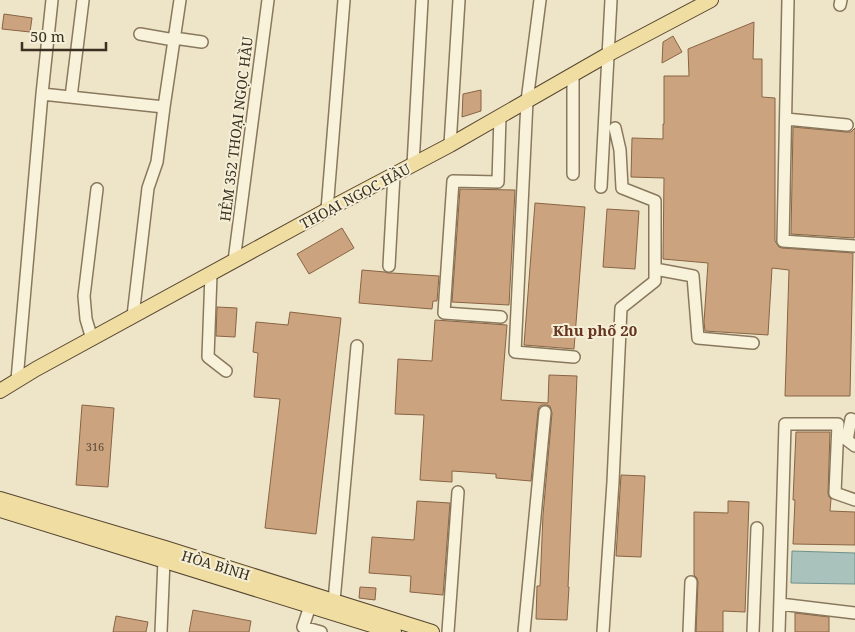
<svg xmlns="http://www.w3.org/2000/svg" width="855" height="632" viewBox="0 0 855 632" font-family="'Noto Serif',serif">
<style>
.water{fill:#a9c2bc;stroke:#6f908b}
.building{fill:#cba47f;stroke:#886444}
.lines{fill:none;stroke-linecap:round;stroke-linejoin:round}
.minor-casing{stroke:#89785d;stroke-width:14}
.major-casing{stroke:#574631;stroke-width:16}
.minor{stroke:#f8f2db;stroke-width:11}
.major{stroke:#efdda2;stroke-width:14}
.labels{text-anchor:middle;dominant-baseline:central;stroke-width:4;stroke-linejoin:round;paint-order:stroke}
.number-label{font-size:11px;fill:#5e4c38}
.street-label{font-size:14px;fill:#3a2f20;stroke:#f5efd7}
.neighbourhood-label{font-size:15px;font-weight:bold;fill:#663521;stroke:#f5efd7}
</style>
<rect width="100%" height="100%" fill="#eee5c8"/>
<path class="water" d="M792,551L855,553V584L791,583Z"/>
<path class="building" d="M4,14L32,18L30,32L2,29Z
M754,22L753,59H762V97L775,98V241L779,247L782,248L853,253L850,396H785L789,270L772,268L768,335L705,331L704,322L708,263L663,259L664,178L631,177L632,138L663,139V124H664V76H689L688,49Z
M673,36L682,52L662,63L663,42Z
M481,90V111L462,117L463,94Z
M793,127L846,132H851L855,128V237H854V238L791,234Z
M460,189L515,190L509,305L452,302Z
M535,203L585,207L574,349L524,345Z
M607,209L639,211L635,269L603,267Z
M342,228L354,248L309,274L297,254Z
M362,270L385,272L388,273H392L439,276L437,301H433L432,309L359,303Z
M217,307L237,308L235,337L216,336Z
M290,312L341,318L316,534L265,528L280,399L254,397L258,353L253,352L256,322L288,325Z
M435,320L507,325L501,400L548,403L549,375L577,376L568,587H569L567,620L536,619L537,586H540L543,515L552,413L550,406L546,405H542L539,407L538,411L531,481L496,478V474L452,471V482L420,480L424,415L395,414L398,359L432,361Z
M82,405L114,408L108,487L76,485Z
M796,432H830L828,493L829,497L831,499L830,511L855,512V545L793,544L795,500H793Z
M621,475L645,476L641,557L616,556Z
M417,501L450,503L443,595L410,592L411,576L369,573L372,537L414,540Z
M728,501L749,502L745,612L723,611V632H696L698,582L697,578L694,575V512L728,513Z
M360,587L376,588L375,600L359,598Z
M193,610L251,621L249,632H189Z
M795,613L829,617V632H795Z
M116,616L148,622L146,632H113Z"/>
<g class="lines">
<defs>
<path id="minor" d="M540,0L527,101L515,352L574,357
M788,0L783,241L855,246
M840,5L841,0
M140,34L174,40
M174,38L202,42
M42,94L164,107
M71,97L83,0
M500,116L498,182L453,181L444,313L501,317
M786,119L847,125
M450,145L459,0
M413,165L422,0
M573,174V75
M601,187L611,0
M327,210L344,0
M234,261L268,0
M389,266L394,175
M655,269L693,276L698,338L753,343
M211,274L208,357L226,371
M133,316L148,188L157,162L164,107L180,0
M92,339L86,319L84,296L97,189
M17,380L42,94L52,0
M855,421L851,419L847,440L855,446
M334,601L357,346
M780,604L855,613
M310,606L303,627L321,632
M161,632L164,560
M448,632L458,492
M524,632L545,412
M603,632L613,482L621,308L655,281V201L622,188L620,150L615,128
M689,632L691,582
M753,632L757,528
M779,632L785,424H838L835,493L855,500"/>
<path id="major" d="M0,391L36,369L327,210L450,145L607,55L711,0
M0,499L165,548L432,632
M0,510L394,632"/>
</defs>
<use href="#minor" class="minor-casing"/>
<use href="#major" class="major-casing"/>
<use href="#minor" class="minor"/>
<use href="#major" class="major"/>
</g>
<g class="labels">
<g class="number-label">
<text x="95" y="446">316</text>
</g>
<g class="street-label">
<text transform="translate(236 129) rotate(-83)">HẺM 352 THOẠI NGỌC HẦU</text>
<text transform="translate(355 196) rotate(-28)">THOẠI NGỌC HẦU</text>
<text transform="translate(216 565) rotate(17)">HÒA BÌNH</text>
</g>
<g class="neighbourhood-label">
<text x="595" y="330">Khu phố 20</text>
</g>
</g>
<path d="M22 42v8h84v-8" fill="none" stroke="#3a2f20" stroke-width="2.5"/>
<text x="30" y="42" font-size="15" fill="#3a2f20" stroke="#f5efd7" stroke-width="4" paint-order="stroke">50 m</text>
</svg>
